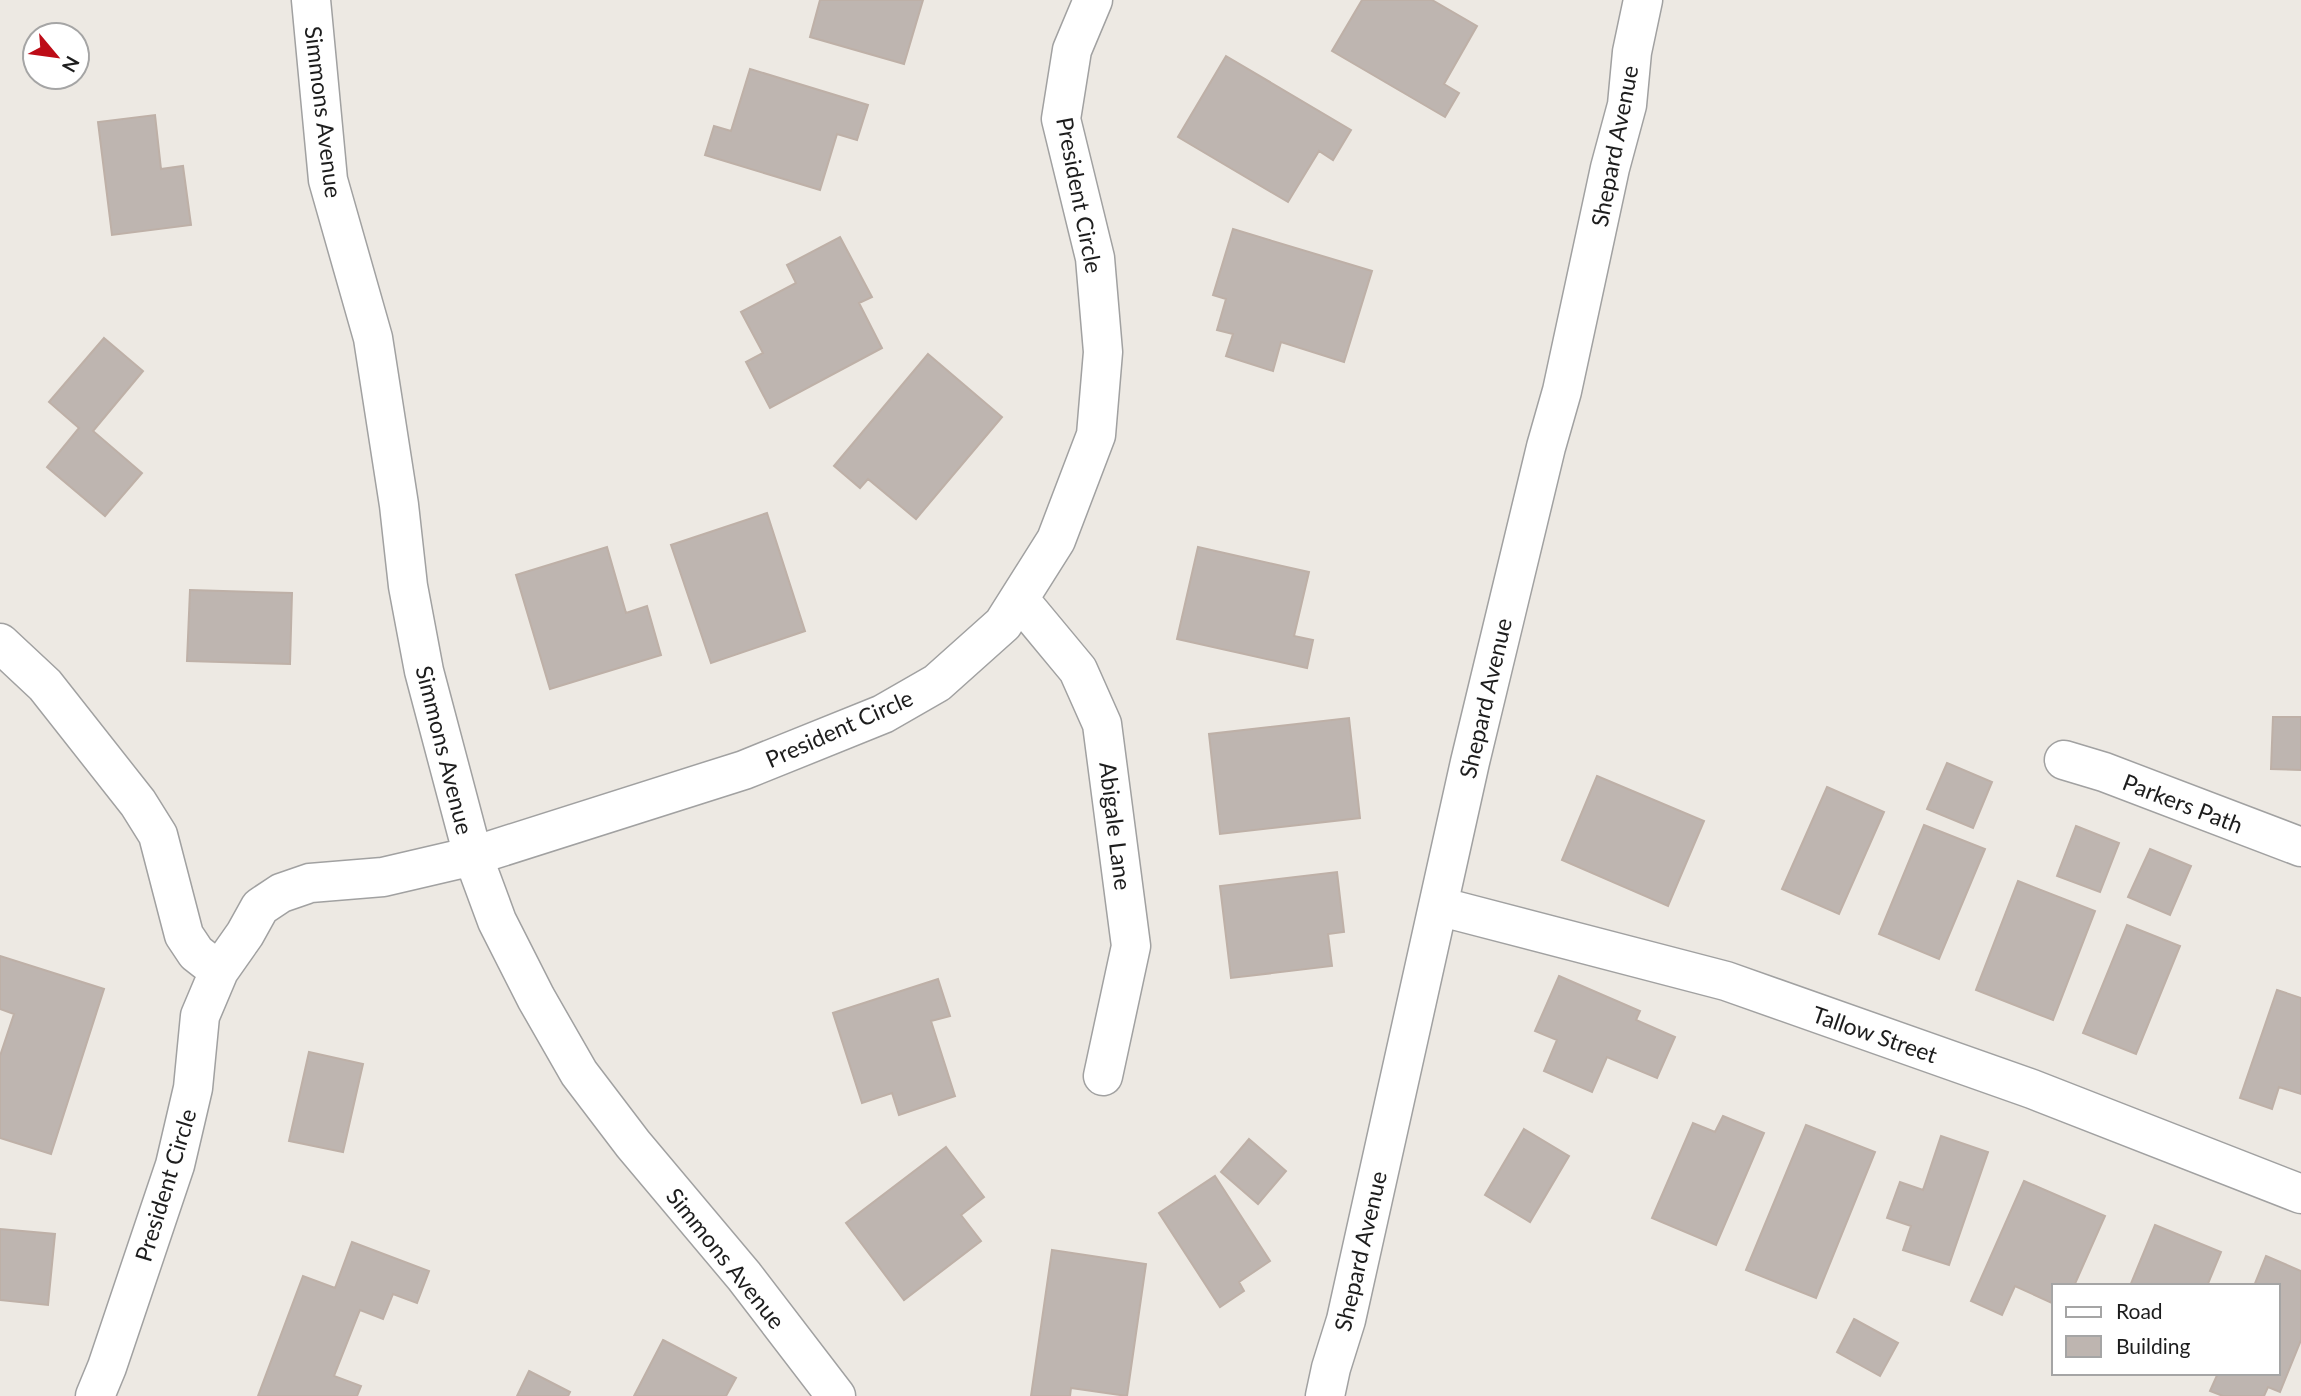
<svg xmlns="http://www.w3.org/2000/svg" width="2301" height="1396" viewBox="0 0 2301 1396" font-family="Lato,sans-serif">
<style>
.building{fill:#beb5b0;stroke:#beb0a7;stroke-width:2}
.lines{fill:none;stroke-linecap:round;stroke-linejoin:round}
.minor-casing{stroke:#a1a1a1;stroke-width:41}
.minor{stroke:#fff;stroke-width:38}
.labels{text-anchor:middle;dominant-baseline:central;stroke-width:5;stroke-linejoin:round;paint-order:stroke}
.street-label{font-size:23px;fill:#1d1d1d;stroke:#fff}
</style>
<rect width="100%" height="100%" fill="#ede9e3"/>
<path class="building" d="M820,0H923L904,64L810,37Z
M1362,0H1432L1477,26L1444,84L1459,93L1445,117L1332,51Z
M1226,56L1351,130L1333,160L1319,151L1288,202L1178,137Z
M750,69L868,105L857,140L837,134L820,190L705,155L714,126L731,131Z
M155,115L161,169L183,166L191,225L112,235L98,122Z
M1233,229L1372,271L1344,362L1281,342L1273,371L1226,356L1233,334L1217,330L1226,299L1213,295Z
M840,237L872,297L859,303L882,348L770,408L746,362L763,353L741,312L796,283L787,265Z
M104,338L143,371L93,431L142,473L105,516L47,467L79,428L49,402Z
M928,354L1002,417L916,519L868,479L860,488L834,466Z
M767,513L805,631L711,663L671,545Z
M607,547L626,613L647,606L661,655L550,689L516,575Z
M1198,547L1309,572L1294,636L1313,640L1307,668L1177,639Z
M190,590L292,593L290,664L187,661Z
M2273,717H2301V770L2271,769Z
M1349,718L1360,818L1220,834L1209,734Z
M1947,763L1992,782L1973,828L1927,809Z
M1597,776L1704,821L1668,906L1562,860Z
M1827,787L1884,812L1839,914L1782,889Z
M1924,825L1985,849L1939,959L1879,934Z
M2076,826L2119,843L2100,892L2057,876Z
M2150,849L2191,866L2170,915L2128,897Z
M1337,872L1344,932L1328,934L1332,966L1231,978L1220,886Z
M2018,881L2095,911L2053,1020L1976,990Z
M2127,925L2180,946L2136,1054L2083,1033Z
M0,956L104,989L51,1154L0,1138V1056L14,1014L0,1009Z
M1559,976L1640,1011L1636,1020L1675,1037L1657,1078L1607,1057L1592,1092L1544,1071L1557,1040L1535,1031Z
M938,979L950,1016L931,1021L955,1096L899,1115L892,1093L862,1103L833,1013Z
M2277,990L2301,998V1094L2279,1087L2272,1109L2240,1098Z
M309,1052L363,1064L343,1152L289,1141Z
M1723,1116L1764,1133L1716,1245L1652,1218L1693,1123L1715,1132Z
M1806,1125L1875,1152L1816,1298L1746,1270Z
M1524,1129L1569,1156L1530,1222L1485,1195Z
M1941,1136L1988,1152L1949,1265L1903,1250L1911,1226L1887,1218L1900,1182L1923,1190Z
M1249,1139L1286,1171L1258,1204L1221,1172Z
M946,1147L984,1197L961,1215L981,1241L904,1300L846,1223Z
M1215,1176L1270,1261L1239,1282L1244,1291L1220,1307L1159,1213Z
M2024,1181L2105,1216L2074,1286H2054V1304L2015,1286L2002,1315L1971,1301Z
M2155,1225L2221,1252L2207,1286H2130Z
M0,1229L55,1234L48,1305L0,1300Z
M352,1242L429,1271L417,1303L393,1294L383,1319L360,1310L334,1376L361,1386L357,1396H258L303,1276L335,1288Z
M1052,1250L1146,1264L1127,1396L1071,1388L1070,1396H1031Z
M2266,1256L2301,1271V1340L2280,1392L2268,1387L2264,1396H2223L2210,1391L2218,1373H2278V1286H2254Z
M1854,1319L1898,1343L1880,1376L1837,1352Z
M663,1340L736,1378L726,1396H634Z
M529,1371L570,1392L568,1396H517Z"/>
<g class="lines">
<defs>
<path id="minor" d="M311,0L328,180L373,338L399,505L408,586L424,671L473,856L497,921L536,998L579,1073L633,1144L744,1276L836,1396
M1019,599L1078,670L1102,724L1131,946L1103,1076
M0,643L45,685L138,803L158,835L184,935L196,953L219,971
M2064,760L2104,772L2301,847
M1438,906L1726,981L2032,1089L2301,1194
M95,1396L107,1367L175,1165L193,1088L200,1016L219,971L245,934L260,907L281,893L310,883L383,877L473,856L744,770L883,714L937,683L1003,624L1056,540L1096,435L1103,352L1095,258L1061,119L1072,50L1093,0
M1325,1396L1331,1368L1346,1320L1470,762L1546,447L1562,391L1610,168L1627,105L1632,52L1643,0"/>
</defs>
<use href="#minor" class="minor-casing"/>
<use href="#minor" class="minor"/>
</g>
<g class="labels">
<g class="street-label">
<text transform="translate(324 112) rotate(83)">Simmons Avenue</text>
<text transform="translate(1614 146) rotate(-79)">Shepard Avenue</text>
<text transform="translate(1080 195) rotate(79)">President Circle</text>
<text transform="translate(1485 698) rotate(-77)">Shepard Avenue</text>
<text transform="translate(839 728) rotate(-24)">President Circle</text>
<text transform="translate(445 750) rotate(76)">Simmons Avenue</text>
<text transform="translate(2183 803) rotate(21)">Parkers Path</text>
<text transform="translate(1116 826) rotate(83)">Abigale Lane</text>
<text transform="translate(1875 1034) rotate(19)">Tallow Street</text>
<text transform="translate(165 1185) rotate(-73)">President Circle</text>
<text transform="translate(1360 1251) rotate(-77)">Shepard Avenue</text>
<text transform="translate(726 1258) rotate(51)">Simmons Avenue</text>
</g>
</g>
<rect x="2052" y="1284" width="228" height="91" fill="#ffffff" stroke="#a5a5a5" stroke-width="2"/>
<rect x="2066" y="1307" width="35" height="10" fill="#ffffff" stroke="#a5a5a5" stroke-width="2"/>
<text x="2116" y="1319" font-size="21" fill="#1d1d1d">Road</text>
<rect x="2066" y="1336" width="35" height="21" fill="#beb5b0" stroke="#a5a5a5" stroke-width="2"/>
<text x="2116" y="1354" font-size="21" fill="#1d1d1d">Building</text>
<g transform="translate(56 56) rotate(119)"><circle r="33" fill="#ffffff" stroke="#a5a5a5" stroke-width="2"/>
<path d="M0-5L12 26L0 18L-12 26Z" fill="#bd0c17"/>
<text y="-10" font-size="19" font-weight="bold" text-anchor="middle" fill="#1d1d1d">N</text>
</g>
</svg>
